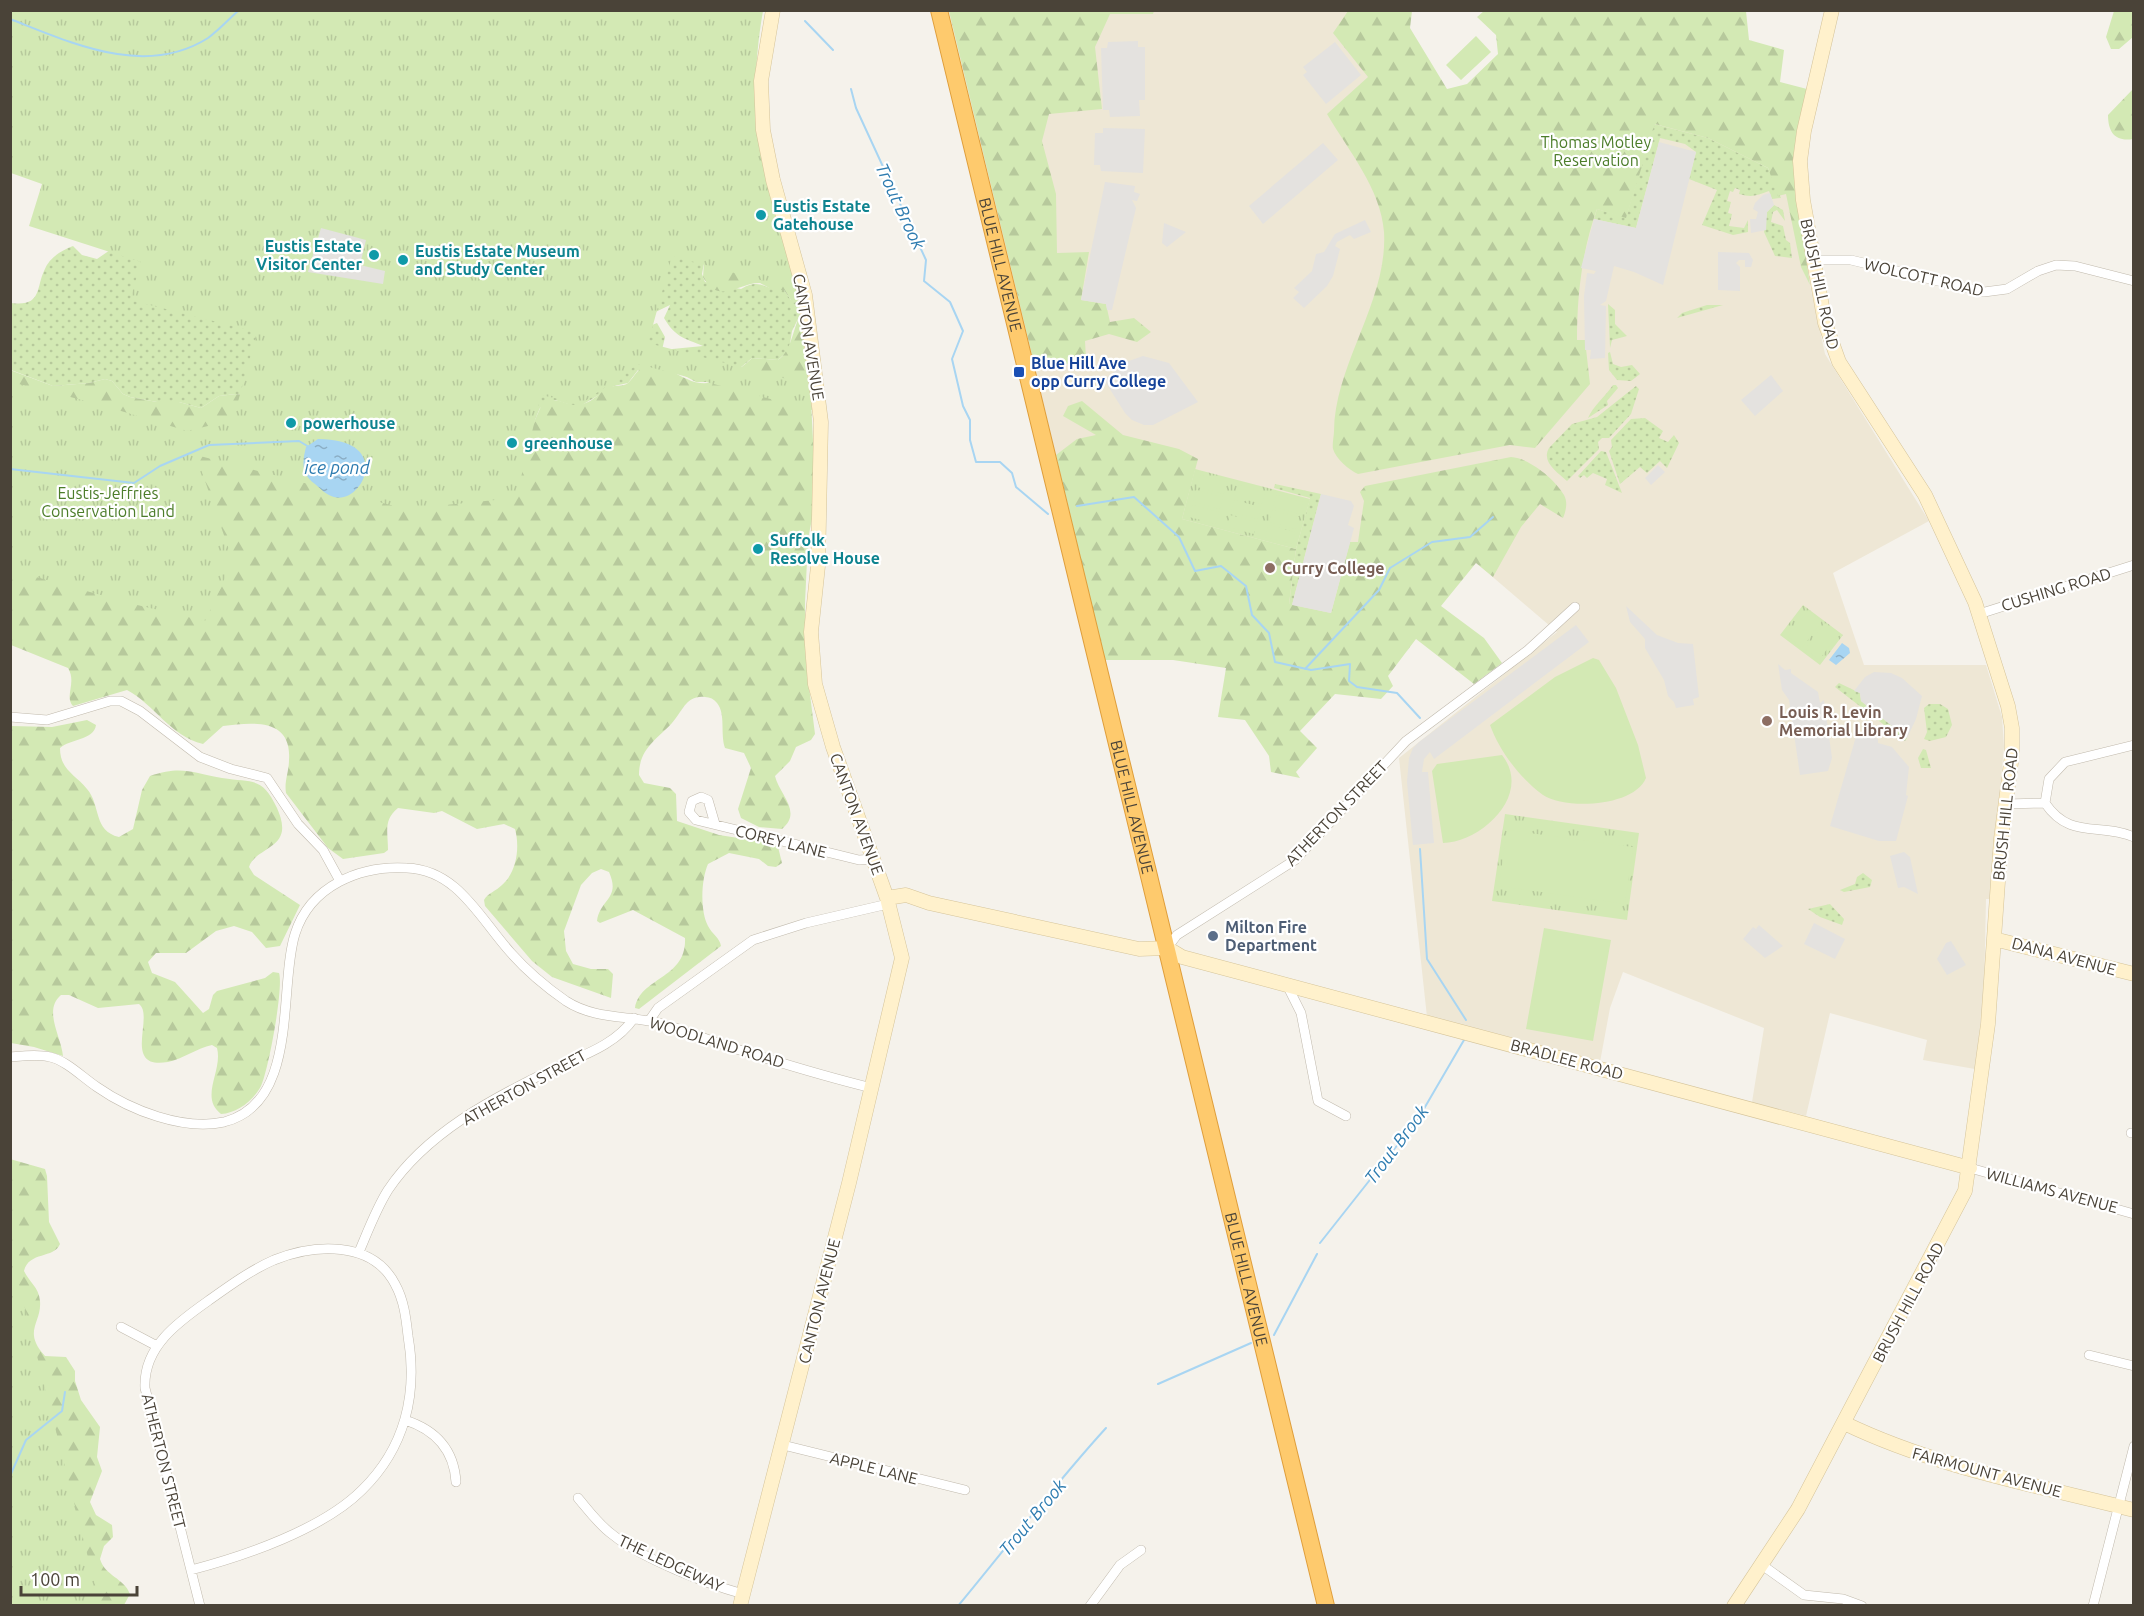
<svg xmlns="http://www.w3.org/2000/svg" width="2144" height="1616" viewBox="0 0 2144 1616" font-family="Ubuntu,sans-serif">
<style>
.education{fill:#eee7d5}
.grass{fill:url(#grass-dots);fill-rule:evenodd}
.forest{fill:url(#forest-firs)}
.park{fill:url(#park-tufts)}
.pitch{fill:#d3e9b4}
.parking{fill:#e4e2df}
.water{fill:url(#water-ripples)}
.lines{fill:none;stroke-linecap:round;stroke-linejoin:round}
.stream{stroke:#a8d5f2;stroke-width:2}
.street-casing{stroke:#c1baad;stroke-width:10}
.secondary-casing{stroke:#d5c49a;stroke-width:15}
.highway-casing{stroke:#df9e3b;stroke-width:18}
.street{stroke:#fff;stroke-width:9}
.secondary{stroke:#fff1cc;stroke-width:14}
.highway{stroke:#feca6d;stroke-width:16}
.culture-dot{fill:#0f9aa8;stroke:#fff;stroke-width:2}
.transit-dot{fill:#1a4fb4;stroke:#fff;stroke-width:2}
.education-dot{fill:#8d6e63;stroke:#fff;stroke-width:2}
.service-dot{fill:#5c6f8a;stroke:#fff;stroke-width:2}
.labels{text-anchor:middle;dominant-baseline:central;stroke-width:4.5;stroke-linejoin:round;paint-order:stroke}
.park-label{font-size:16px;fill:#4c7d2a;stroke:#fff}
.culture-label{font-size:16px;font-weight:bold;fill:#0d838f;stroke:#fff;text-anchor:start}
.street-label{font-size:16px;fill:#4a4338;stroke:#fff}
.transit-label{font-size:16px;font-weight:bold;fill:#164399;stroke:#fff;text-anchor:start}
.education-label{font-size:16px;font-weight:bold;fill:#785e54;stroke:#fff;text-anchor:start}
.service-label{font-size:16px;font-weight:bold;fill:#4e5e75;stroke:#fff;text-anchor:start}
.water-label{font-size:18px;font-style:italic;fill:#2e7cb0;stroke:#fff}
</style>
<defs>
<pattern id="grass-dots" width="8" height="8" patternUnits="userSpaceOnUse" patternTransform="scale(1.5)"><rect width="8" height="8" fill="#d3e9b4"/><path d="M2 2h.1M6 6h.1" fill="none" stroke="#b7c99c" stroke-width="1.8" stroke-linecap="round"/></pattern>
<pattern id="forest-firs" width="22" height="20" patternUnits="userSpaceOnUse" patternTransform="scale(1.5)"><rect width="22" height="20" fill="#d3e9b4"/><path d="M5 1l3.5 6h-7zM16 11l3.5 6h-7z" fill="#b7c99c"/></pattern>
<pattern id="park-tufts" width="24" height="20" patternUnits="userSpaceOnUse" patternTransform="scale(1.5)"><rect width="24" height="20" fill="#d3e9b4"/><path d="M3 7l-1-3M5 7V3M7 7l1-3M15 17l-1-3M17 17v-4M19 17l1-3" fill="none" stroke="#b7c99c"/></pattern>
<pattern id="water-ripples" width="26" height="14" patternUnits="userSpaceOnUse" patternTransform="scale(1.5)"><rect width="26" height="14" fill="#a8d5f2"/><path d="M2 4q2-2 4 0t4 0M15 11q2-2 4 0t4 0" fill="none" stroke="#8baec5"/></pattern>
</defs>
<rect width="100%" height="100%" fill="#f5f2eb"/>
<path class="education" d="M949,11H1396L1364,141L1663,89L1796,192L1810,285L1825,354L1929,521L1833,573L1864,665H1986L2002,717L2004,747L1990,899H1986L1984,993L1975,1069L1923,1060L1927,1040L1830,1013L1806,1116L1752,1102L1764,1028L1623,972L1610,1008L1600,1062L1427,1017L1399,758L1557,632L1467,555L1325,657L1105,660Z"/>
<path class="grass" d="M1654,124L1708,138L1768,168L1781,198L1772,199L1769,191C1757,195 1753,198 1739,194L1740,190L1735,188L1733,192L1730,191L1727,201L1731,202L1728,213L1732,214L1729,226L1744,228L1748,220V232L1733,235L1702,225L1717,190L1689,179L1696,152L1685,144L1660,138L1636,228L1594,219L1597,209L1626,217Z
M328,162L704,263L702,274L705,282L741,289C762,277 764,291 784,290L791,300L798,302L800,315L792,331L789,350L778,360L752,358L734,373L715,382H696L676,371L638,370L628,383L614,386L582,405L574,406L555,400L540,408L529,433L236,394L219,396L201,408L179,402H157L130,397L123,394L112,381L105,379L89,383L53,386L11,370V303C42,307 36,288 44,271C49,258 60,251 73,246L82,255L97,259L113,248ZM670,305L664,318C675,337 684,338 703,346L662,350L665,337L657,323L520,378Z
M1774,205L1783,210L1785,221L1777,210L1773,212L1771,222L1783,226L1786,240L1790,243L1792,258L1775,256L1764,232L1767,212Z
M1608,304L1615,310V324L1627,336L1612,340L1610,348Z
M1707,305H1723L1677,318L1682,313Z
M1610,352L1613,364L1621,367L1632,365L1640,374L1631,381L1617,380L1609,370L1608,353Z
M1613,385H1616L1618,388L1607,401L1608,405L1588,418C1593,406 1605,397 1613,385Z
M1636,386L1639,389L1631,414L1609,438H1602L1598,442L1599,449L1567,481C1557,472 1541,462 1549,448L1572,424L1597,417Z
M1645,418L1663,431L1659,438L1668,442L1674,435L1679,443L1667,468L1660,461L1647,473L1640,467L1620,484L1609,451L1612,447L1611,440L1631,419Z
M1601,451L1606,452L1622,493L1605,485L1607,479L1593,473L1587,478L1584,475L1580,478L1578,476Z
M1275,484L1321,494L1292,605H1289L1296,549L1310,498L1274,488Z
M1839,683L1860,693L1861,701L1907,738L1905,741L1835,687Z
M1929,704H1940L1948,709L1952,725L1946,737L1930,741L1924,739L1927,732L1924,708Z
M1923,749L1926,750L1931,768H1921L1918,758Z
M1863,873L1872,880L1870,887L1844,892L1840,890L1855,884L1857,877Z
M1830,904L1844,919L1842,925L1820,917L1808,909Z"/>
<path class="forest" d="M949,11H1154L1153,14H1110L1095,47L1102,109L1049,114L1042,141L1056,194L1057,253L1089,252L1081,300L1106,304L1110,322L1134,318L1151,332L1137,342L1109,334L1085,341L1086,358L1044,371L1034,363Z
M1348,11H1412L1410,28L1447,89L1467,84L1498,54L1496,35L1477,17L1484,11H1746L1749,40L1784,50L1780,82L1807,89L1796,192L1810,285L1801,267L1786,194L1778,196L1768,168L1708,138L1655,124L1626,218L1597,209C1582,251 1577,295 1577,340H1585L1590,384L1535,448L1510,445L1358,474C1349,470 1336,459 1333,449C1332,444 1334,436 1334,431C1335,363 1388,301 1384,232C1381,189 1348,150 1327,114L1368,77L1333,33Z
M2114,11H2133V37L2119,49H2111L2106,37Z
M2133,89V139C2115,142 2108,132 2108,115Z
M704,263L796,286L798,302L793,303L784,290H773L760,283C740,282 718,306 703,277Z
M800,315L810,381L814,460L813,514L808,539L805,603L806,663L815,734L811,740L796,747L790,761L775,776C779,794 803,812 782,829L759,827L741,818L738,809L751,768L744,753L725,748C720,734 726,714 717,703C714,699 710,697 705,697C686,695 683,711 672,723C656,740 639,749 639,775L644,783L670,788L676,794L677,821L719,835L771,843L778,847L782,863L776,867L768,866L759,859L729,853L708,864C701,880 700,911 708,926C712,934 720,938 721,946L639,1009L635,1008C640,977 687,979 685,938L633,910L600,923L597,921C600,899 621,899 609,872L601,869L592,873L581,885L564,931L566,951L573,964L591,969H608L613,974L611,998L552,977L532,961L485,906L484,900C488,893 496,891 502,885C517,872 520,847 515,829L504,824L477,829L442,811L434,813L398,808C383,820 388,832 388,850L384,853L343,859L328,848L286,793C284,781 289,772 289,760C292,718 253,722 223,726L203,744C170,736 155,705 127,690L73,706C64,696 77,683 68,668L11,645L10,370L53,386L89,383L105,379L112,381L123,394L130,397L157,402H179L201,408L219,396L236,394L529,433L543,402C557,395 570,409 583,404C594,401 601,391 610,387C616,385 623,387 628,383C635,377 637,367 648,366C664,365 674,373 687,379C711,391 734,375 752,358L778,360C791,352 793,329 800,315Z
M1082,401L1123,435L1179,449L1198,459L1182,519L1296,549L1289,604L1331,613L1350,542H1358L1364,501L1360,492L1365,486L1511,457C1529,458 1555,479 1564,495C1568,502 1566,511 1563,518L1540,504L1521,527L1493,577L1476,563L1441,606L1484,638L1502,663L1474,684L1416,639L1388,676L1393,686L1381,699L1335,694L1300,731L1317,748L1296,772L1300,778L1271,772L1269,756L1245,720L1218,717L1226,668L1173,660H1105L1056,455L1077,439L1096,435L1063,416L1068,406Z
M87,720L96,725C94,740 70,739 60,748C60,770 75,774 87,789C101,805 93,831 119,837L133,829L142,790L150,776C182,765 192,773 222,778C253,783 262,776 277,808C280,815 283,823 282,831C279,849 254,851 249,867L254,875L300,905L280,946L266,948L252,932L234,926L216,931L186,953H156L148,962L152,973L175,982L203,1013L209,1009L213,995L217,991L265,978L273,972L279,973C284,987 268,1072 261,1086C253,1101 237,1113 221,1114C199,1097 223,1071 217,1048L212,1045C197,1048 183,1059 168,1062C121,1070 155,1016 139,1004L98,1008L69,995H61C43,1010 61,1036 63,1056L34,1047L11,1043V726L52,727Z
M10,1159L45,1169L47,1176L49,1222L60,1244C54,1259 29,1251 24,1271C29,1282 39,1287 40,1301C42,1323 22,1331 45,1356L66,1357L75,1371V1381L81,1400L100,1427L97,1457L102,1471L90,1502L96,1515L112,1525L113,1537L104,1546L100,1559C105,1576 124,1578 130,1594L124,1605H11Z"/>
<path class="park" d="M11,11H763C756,50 754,91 757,131L797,290L672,256L648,343L810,385L812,410L638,364L581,404L541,395L516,498L406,509L196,455L233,561L205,621L133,604L11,570V382L98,404L187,431L233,420L257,332L130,300L141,262L29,226L42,184L11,173Z
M1195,469L1310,499L1296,549L1182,519Z
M1803,605L1843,635L1820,665L1780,635Z
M1505,814L1639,833L1627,920L1492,901Z
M11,1253L100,1605H11Z"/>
<path class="pitch" d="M1476,36L1491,52L1461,80L1446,65Z
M1200,475L1227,482L1224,494L1197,487Z
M1238,485L1265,492L1262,504L1235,497Z
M1196,490L1223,497L1220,509L1193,502Z
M1276,495L1303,502L1300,514L1273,507Z
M1234,500L1261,507L1258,519L1231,512Z
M1192,505L1219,512L1216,524L1189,517Z
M1272,510L1299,517L1296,529L1269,522Z
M1230,515L1257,522L1254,534L1227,527Z
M1268,525L1295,532L1292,544L1265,537Z
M1808,610L1822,621L1802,648L1788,637Z
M1825,623L1839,633L1819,660L1805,649Z
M1593,658L1599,660L1616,688L1638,745L1646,778C1634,807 1565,810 1543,795C1520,778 1500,752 1490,725L1555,677Z
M1502,755C1533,794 1482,842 1443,843L1432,771L1437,764Z
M1507,830L1633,847L1625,904L1499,886Z
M1544,928L1611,940L1593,1041L1526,1029Z"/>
<path class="parking" d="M1138,41V47H1145V100H1139L1140,116L1110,117L1109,110H1103L1101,48H1107L1108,42Z
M1335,42L1361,75L1326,104L1303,75L1307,72L1303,67Z
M1103,128L1145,129L1143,173L1101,171L1100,165H1094L1095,133H1103Z
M1659,142L1696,152L1663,285L1634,272L1614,266L1606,301L1600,305L1606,306L1605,358L1590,359L1591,350H1585L1584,296L1587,273L1594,274L1596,271L1581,268L1594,219L1636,228Z
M1323,143L1338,160L1263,224L1249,206Z
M1105,182L1135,186L1134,192L1140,194L1137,201L1132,200L1136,208L1112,310H1107L1106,304L1081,300Z
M1770,193L1774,205L1767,212L1766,230L1751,233L1750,219H1756L1758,212L1753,209L1755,203L1763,195Z
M1365,220L1371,232L1354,239L1350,235L1337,242L1335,246L1340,249L1333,276L1327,286L1304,308L1293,298L1299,292L1294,288L1312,271L1316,254L1324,252L1335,234Z
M1164,223L1186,232L1167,247L1162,243Z
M321,228L366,240L360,265L385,271L383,284L308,272Z
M1718,252L1749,253L1753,260L1751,267H1745V260H1739L1736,263L1740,267V291L1718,290Z
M1143,356L1169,363L1198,402L1153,425H1144L1132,420L1125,413L1104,380L1126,362Z
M1771,375L1783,391L1755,416L1741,400Z
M1658,465L1665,472L1651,485L1645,478Z
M1321,494L1351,501L1354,506L1348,525L1354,528L1331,613L1292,605Z
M1626,606L1657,635L1678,643L1693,644L1699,697L1693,699L1694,705L1676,708L1674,702L1668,696L1664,680L1645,648V639L1630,622Z
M1576,625L1589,642L1434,759L1430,752L1424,759L1422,772H1428L1434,843L1413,845L1407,782L1409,758L1413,748L1419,742Z
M1778,664L1785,670L1791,669V673L1818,692L1820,703L1824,700L1832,758L1828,771L1800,775L1789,700L1782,690Z
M1874,672L1891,673L1902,678L1922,696L1916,719L1907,738L1861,701L1860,693L1854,691L1865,677Z
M1857,733L1872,736L1878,739V743L1892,747L1909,767L1906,795L1908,796L1896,841H1879L1830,826Z
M1904,852L1910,857L1918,894L1904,887L1898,888L1890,856Z
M1814,923L1845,939L1835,959L1804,944Z
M1759,925L1783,946L1765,958L1743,939L1753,927L1756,929Z
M1951,941L1966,965L1947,975L1937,959L1946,943Z"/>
<path class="water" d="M318,439C395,439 362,505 334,497C326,495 321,489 315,484C301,474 302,463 306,447Z
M1842,643L1849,648L1850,653L1836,665L1829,660Z"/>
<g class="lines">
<path class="stream" d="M10,19C72,43 145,78 208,38C219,30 229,19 239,10
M805,21L833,50
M851,89L856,108L926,260L924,281L950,302L963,331L952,359L963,406L970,420V440L976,462H1000L1012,473L1016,487L1048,514
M10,469L134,483L160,466L209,445L299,441L309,447
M1077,506L1134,497L1179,537L1195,571L1221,566L1246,586L1252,615L1269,633L1275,662L1311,670L1350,664L1349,681L1357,687L1397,693L1420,718
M1305,669L1379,590L1390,568L1432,542L1470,537L1493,517
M1420,849L1427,959L1466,1020
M1320,1243L1418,1119L1464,1040
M1274,1335L1317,1254
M1158,1384L1251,1343
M10,1476L26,1440L62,1411L65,1392
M958,1606C1007,1547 1054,1485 1106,1428"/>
<defs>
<path id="street" d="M1814,260H1851L1984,292L2007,289L2038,271L2056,265L2075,266L2134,281
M1979,614L2134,565
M10,717L47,720L110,701H121L140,711L200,757L231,769L267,778L298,824L323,850L340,881
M2134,745L2065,762L2049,779L2045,803C2070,840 2099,822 2134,837
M2006,804L2045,803
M715,824L708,800L701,797L692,801L689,812L696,820L859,860L874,859
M1167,948L1177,935L1295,860L1406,741L1528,650L1575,607
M1287,985L1301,1013L1318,1101L1346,1116
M649,1021L658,1008L753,940L806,923L888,904
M10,1057C23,1056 37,1054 50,1057C67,1061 82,1077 97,1087C130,1110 183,1131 224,1122C300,1103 278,988 295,934C310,886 360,865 407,868C458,870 480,919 511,953C527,971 546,987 566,1001C595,1020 630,1015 663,1024C685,1030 705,1039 727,1046C774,1061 823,1076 872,1088
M2131,1133H2134
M1970,1168L2134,1214
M359,1252C368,1231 376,1209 388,1190C426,1133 493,1098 553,1069C581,1056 616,1045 634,1018
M121,1327L157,1346
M2089,1355L2134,1366
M405,1420C436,1430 454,1450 456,1482
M783,1445L965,1490
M578,1498C589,1511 599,1525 613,1535C641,1558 707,1584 743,1594
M1762,1565L1804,1595L1843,1599L1862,1606
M191,1570C245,1556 323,1529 362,1490C405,1448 418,1394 408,1336C406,1318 404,1300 395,1284C372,1240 314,1244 274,1260C251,1270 229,1286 208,1301C178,1322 143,1347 145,1388L200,1606
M1090,1606L1120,1565L1141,1550
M2093,1606L2134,1446"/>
<path id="secondary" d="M887,898L906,895L929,903L1139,949L1167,948L1182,957L1970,1168
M1994,939L2134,974
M1844,1423C1935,1467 2035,1485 2134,1510
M740,1606L849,1183L902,958L887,898L833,747L815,684L811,632L818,566L821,422L805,295L773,180L763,130L761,81L773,10
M1734,1606L1798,1509L1965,1191L1988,1024L2001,839L2012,755V728L2008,706L1975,602L1925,495L1839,362L1825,323L1803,200L1800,161L1804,131L1832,10"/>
<g id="highway">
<path id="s1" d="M939,10L1326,1606"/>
</g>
</defs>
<use href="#street" class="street-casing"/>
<use href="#secondary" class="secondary-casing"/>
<use href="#highway" class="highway-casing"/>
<use href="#street" class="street"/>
<use href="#secondary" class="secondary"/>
<use href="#highway" class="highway"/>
</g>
<g class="culture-dot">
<circle cx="761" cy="215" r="6"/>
<circle cx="374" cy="255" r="6"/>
<circle cx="403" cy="260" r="6"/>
<circle cx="291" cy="423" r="6"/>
<circle cx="512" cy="443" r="6"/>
<circle cx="758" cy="549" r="6"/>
</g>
<rect class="transit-dot" x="1013" y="366" width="12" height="12" rx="3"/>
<g class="education-dot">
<circle cx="1270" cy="568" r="6"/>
<circle cx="1767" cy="721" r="6"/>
</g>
<circle class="service-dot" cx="1213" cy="936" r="6"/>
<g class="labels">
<g class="park-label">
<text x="1596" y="142">Thomas Motley<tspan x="1596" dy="18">Reservation</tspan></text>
<text x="108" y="493">Eustis-Jeffries<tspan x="108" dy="18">Conservation Land</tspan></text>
</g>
<g class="culture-label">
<text x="773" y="206">Eustis Estate<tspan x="773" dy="18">Gatehouse</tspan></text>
<text x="362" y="246" text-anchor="end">Eustis Estate<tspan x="362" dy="18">Visitor Center</tspan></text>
<text x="415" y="251">Eustis Estate Museum<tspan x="415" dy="18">and Study Center</tspan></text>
<text x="303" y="423">powerhouse</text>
<text x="524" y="443">greenhouse</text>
<text x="770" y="540">Suffolk<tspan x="770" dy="18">Resolve House</tspan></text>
</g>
<g class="street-label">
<text stroke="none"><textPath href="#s1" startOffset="262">BLUE HILL AVENUE</textPath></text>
<text transform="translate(1924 277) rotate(13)">WOLCOTT ROAD</text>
<text transform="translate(1820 284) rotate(78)">BRUSH HILL ROAD</text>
<text transform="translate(809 337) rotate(81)">CANTON AVENUE</text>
<text transform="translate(2056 589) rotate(-17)">CUSHING ROAD</text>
<text stroke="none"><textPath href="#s1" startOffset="820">BLUE HILL AVENUE</textPath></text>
<text transform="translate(1336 813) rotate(-46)">ATHERTON STREET</text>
<text transform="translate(857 814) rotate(70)">CANTON AVENUE</text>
<text transform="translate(2005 814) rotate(-84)">BRUSH HILL ROAD</text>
<text transform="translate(781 841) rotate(14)">COREY LANE</text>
<text transform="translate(2064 956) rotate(15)">DANA AVENUE</text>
<text transform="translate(717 1042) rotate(17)">WOODLAND ROAD</text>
<text transform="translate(1567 1059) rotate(15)">BRADLEE ROAD</text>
<text transform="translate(524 1087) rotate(-29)">ATHERTON STREET</text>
<text transform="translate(2052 1190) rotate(15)">WILLIAMS AVENUE</text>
<text stroke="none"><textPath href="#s1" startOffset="1306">BLUE HILL AVENUE</textPath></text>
<text transform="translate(819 1301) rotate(-76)">CANTON AVENUE</text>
<text transform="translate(1908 1302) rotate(-62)">BRUSH HILL ROAD</text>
<text transform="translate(164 1461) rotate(76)">ATHERTON STREET</text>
<text transform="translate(874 1468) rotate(14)">APPLE LANE</text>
<text transform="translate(1987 1472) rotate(15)">FAIRMOUNT AVENUE</text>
<text transform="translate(671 1563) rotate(25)">THE LEDGEWAY</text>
</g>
<g class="transit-label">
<text x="1031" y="363">Blue Hill Ave<tspan x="1031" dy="18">opp Curry College</tspan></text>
</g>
<g class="education-label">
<text x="1282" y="568">Curry College</text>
<text x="1779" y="712">Louis R. Levin<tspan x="1779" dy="18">Memorial Library</tspan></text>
</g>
<g class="service-label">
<text x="1225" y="927">Milton Fire<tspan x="1225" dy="18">Department</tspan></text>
</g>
<g class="water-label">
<text transform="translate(901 206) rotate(65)">Trout Brook</text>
<text x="337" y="467">ice pond</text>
<text transform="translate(1396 1144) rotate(-53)">Trout Brook</text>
<text transform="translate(1032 1517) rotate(-50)">Trout Brook</text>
</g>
</g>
<rect width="2144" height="1616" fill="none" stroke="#4a4338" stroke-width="24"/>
<path d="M21 1586v9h116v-9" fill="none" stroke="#4a4338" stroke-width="3"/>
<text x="30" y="1586" font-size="18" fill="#4a4338" stroke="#ffffff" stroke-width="4.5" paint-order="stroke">100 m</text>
</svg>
